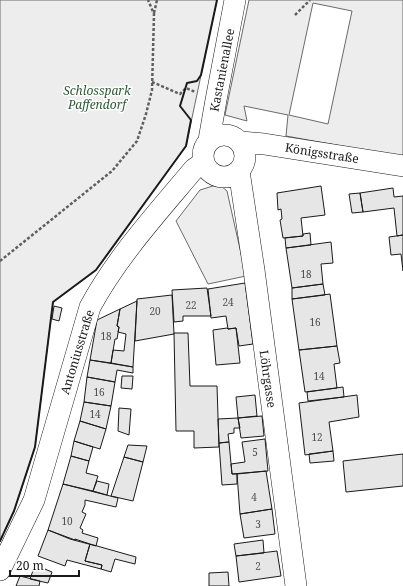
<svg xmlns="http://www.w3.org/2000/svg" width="403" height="586" viewBox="0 0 403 586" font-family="'Noto Serif',serif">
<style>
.built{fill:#ededed;stroke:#6a6a6a;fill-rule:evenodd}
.building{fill:#e6e6e6;stroke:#1a1a1a}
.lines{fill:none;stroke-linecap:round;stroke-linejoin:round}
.minor-casing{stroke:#1a1a1a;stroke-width:22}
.path{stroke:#5f5f5f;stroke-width:2.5;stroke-dasharray:3 2;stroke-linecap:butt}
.minor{stroke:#fff;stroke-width:21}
.wall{stroke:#1a1a1a;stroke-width:2}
.labels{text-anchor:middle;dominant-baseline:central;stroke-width:3;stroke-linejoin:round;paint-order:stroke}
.number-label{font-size:10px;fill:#4d4d4d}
.street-label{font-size:12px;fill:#1a1a1a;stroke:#fff}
.park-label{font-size:12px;font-style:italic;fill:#2b5a34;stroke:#fff}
</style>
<rect width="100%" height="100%" fill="#fff"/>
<path class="built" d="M0,0H217L186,146L96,270L53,302L35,447L14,511L0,541Z
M249,0H403V157L286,136L288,115L244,106L247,121L225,115ZM313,3L352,11L328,124L289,115Z
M216,185L221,186L227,191L246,276L208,284L176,221L200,190Z"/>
<path class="building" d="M321,186L325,215L301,218L303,236L283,238L280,220L282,219L281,209L278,210L277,193Z
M393,188L394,197L403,196V235L397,236L394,208L363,212L360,193Z
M360,193L363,212L352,213L349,194Z
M310,233L311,245L286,248L285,238L303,236V234Z
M403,235V271L401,254L391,255L389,237Z
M331,242L333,263L321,264L323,284L292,288L286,248Z
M245,283L253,344L239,346L236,328L228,329L226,316L211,318L208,289Z
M323,284L325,295L292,299V288Z
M207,288L211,316H183V321L174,322L172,290Z
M330,294L337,346L299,350L292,299Z
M172,295L174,334L135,341L137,299Z
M137,301L133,367L111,363L113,350L124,351L126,334L118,332L119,327L117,326L120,309Z
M54,306L62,308L59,321L52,319Z
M120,309L117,326L119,327L117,339H115L111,363L90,360L97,320Z
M227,328L228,329L236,328L240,363L216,365L213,330Z
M174,333H188L190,386H217L219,447L194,448V431H176Z
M337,346L340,363L334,364L337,388L305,392L299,350Z
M90,360L133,367V373L117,370L115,382L87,377Z
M122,376H133L132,389L121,388Z
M87,377L115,382L111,406L84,402Z
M343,387L344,397L308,401L307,392Z
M255,395L257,416L238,418L236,397Z
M357,395L359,417L329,422L333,451L305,455L299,403Z
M84,402L111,406L106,429L80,421Z
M119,408L131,409L129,435L118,431Z
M262,416L264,436L241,438L238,418Z
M238,418L240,428H234V433L228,434L229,442L219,443L218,419Z
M80,421L106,429L100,449L74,441Z
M265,439L268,471L232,474L231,464L245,462L242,442Z
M74,441L93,447L89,461L71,456Z
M229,442L232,474H237V484L222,485L219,443Z
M128,445L147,446L143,462L124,457Z
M333,451L334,461L310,463L309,454Z
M403,454V486L346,492L343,461Z
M71,456L89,461L86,473L98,476L93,491L63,484Z
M124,457L143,462L133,501L111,496Z
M266,471L272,509L240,514L237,474Z
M97,481L109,484L107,495L93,491Z
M63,484L118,498L116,507L85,500V505L82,512L86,514L80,528L83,530L82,533L98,538L96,546L70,539L48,530Z
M272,509L275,534L244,538L240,514Z
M48,530L75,540V539L90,544L85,561L102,565L101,569L67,560L65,566L38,556Z
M263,540L264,553L236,556L234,544Z
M90,544L136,557L135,564L115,559L111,572L101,569L102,565L85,561Z
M277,551L281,576L239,582L236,556Z
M35,565L52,572L48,583L30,579Z
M228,572L229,586H209V573Z
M20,576L40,581L39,586H16Z"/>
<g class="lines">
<defs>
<path id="minor" d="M203 156a21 21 0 1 1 42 0a21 21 0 1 1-42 0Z
M209,140L216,100L235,0
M241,142L264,144L403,166
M239,171L254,270L296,586
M0,570L34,500L90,307C117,257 157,213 194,169L204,162"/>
</defs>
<use href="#minor" class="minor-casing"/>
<path class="path" d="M154,13L157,0
M295,15L310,0
M152,82L180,94L186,88L195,92
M0,261L112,171L137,141L146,114L152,90L154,14L148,0"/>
<use href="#minor" class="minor"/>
<path class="wall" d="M0,541L14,511L35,447L53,302L96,270L186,146L191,120L180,106L187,83L197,81L201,75L217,0"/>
</g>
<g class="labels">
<g class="number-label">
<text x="306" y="274">18</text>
<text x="228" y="302">24</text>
<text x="191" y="305">22</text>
<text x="155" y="311">20</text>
<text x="315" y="322">16</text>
<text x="106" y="336">18</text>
<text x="319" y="376">14</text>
<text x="99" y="392">16</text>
<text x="95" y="414">14</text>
<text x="317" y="437">12</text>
<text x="255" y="452">5</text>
<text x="254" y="497">4</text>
<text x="67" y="521">10</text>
<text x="258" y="524">3</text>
<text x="258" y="566">2</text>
</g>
<g class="street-label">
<text transform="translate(222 70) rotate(-79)">Kastanienallee</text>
<text transform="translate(322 153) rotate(9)">Königsstraße</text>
<text transform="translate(77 352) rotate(-73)">Antoniusstraße</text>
<text transform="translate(268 379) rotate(82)">Löhrgasse</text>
</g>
<g class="park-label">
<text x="97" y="90">Schlosspark<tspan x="97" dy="14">Paffendorf</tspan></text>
</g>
</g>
<path d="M10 570v6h69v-6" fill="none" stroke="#1a1a1a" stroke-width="2"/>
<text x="16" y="570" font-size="12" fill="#1a1a1a" stroke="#ffffff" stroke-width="3" paint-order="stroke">20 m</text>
</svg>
